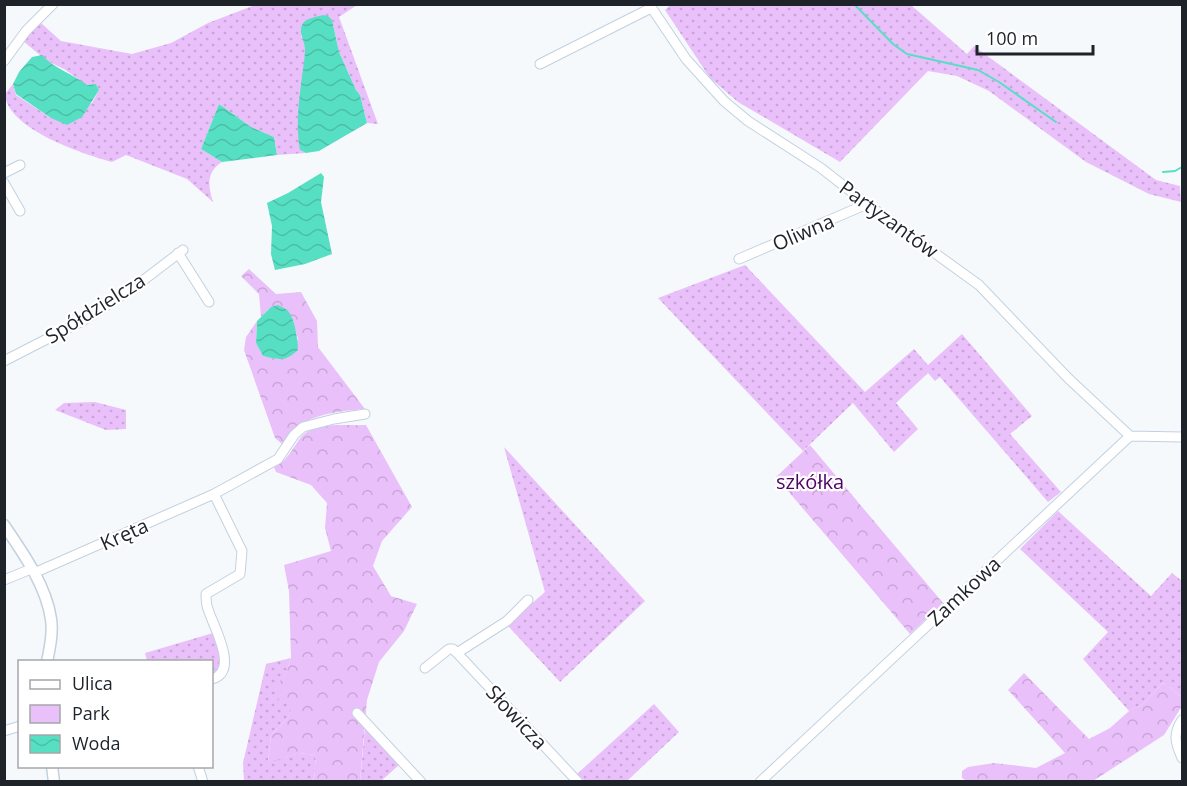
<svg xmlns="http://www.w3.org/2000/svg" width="1187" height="786" viewBox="0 0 1187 786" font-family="'Open Sans',sans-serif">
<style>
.green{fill:url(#green-dots)}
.forest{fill:url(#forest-crowns)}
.water{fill:url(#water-waves)}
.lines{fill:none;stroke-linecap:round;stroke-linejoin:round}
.stream{stroke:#57dfc3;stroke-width:2}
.minor-casing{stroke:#c2d1e0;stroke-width:11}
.tertiary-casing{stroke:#c2d1e0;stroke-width:13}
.minor{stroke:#fff;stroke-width:9}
.tertiary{stroke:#fff;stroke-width:10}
.labels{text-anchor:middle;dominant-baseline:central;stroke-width:4.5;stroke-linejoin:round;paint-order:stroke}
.street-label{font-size:20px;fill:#1d2328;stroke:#fff}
.park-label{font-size:20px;fill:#500366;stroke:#fff}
</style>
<defs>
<pattern id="green-dots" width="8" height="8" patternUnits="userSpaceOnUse" patternTransform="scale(1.5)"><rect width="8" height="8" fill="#eac0fb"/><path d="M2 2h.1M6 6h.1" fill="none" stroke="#c8a5d7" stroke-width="1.8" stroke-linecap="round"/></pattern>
<pattern id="forest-crowns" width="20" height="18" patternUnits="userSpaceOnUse" patternTransform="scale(1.5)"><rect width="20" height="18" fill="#eac0fb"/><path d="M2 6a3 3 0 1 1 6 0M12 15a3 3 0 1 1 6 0" fill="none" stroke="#c8a5d7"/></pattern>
<pattern id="water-waves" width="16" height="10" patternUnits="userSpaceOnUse" patternTransform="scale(1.5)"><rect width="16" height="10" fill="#57dfc3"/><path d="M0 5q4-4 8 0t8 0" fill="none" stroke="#4bbfa8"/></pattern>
</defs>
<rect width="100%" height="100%" fill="#f6f9fc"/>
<path class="green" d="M671,4L911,5L967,54L974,46L1156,180L1180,186L1181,202L1149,194L1086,162L989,91L957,76L928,71L840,162L738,102L710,78L665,10Z
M255,5H357L339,17L378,124L367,123L360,95L356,90L339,52L332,20L301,36L306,45L300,101V150L306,153L277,155L274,137L251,127L219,104L201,149L222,162C206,172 208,186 213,202L187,179L126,155L112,162C83,154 7,129 5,94L13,84L16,95L51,118L92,103L99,90L96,84L87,85L64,69L47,61L23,41L41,23L61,41L132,54L171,43L208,23Z
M745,265L865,392L914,349L928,365L962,334L1032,416L1010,434L1061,492L1048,502L940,377L935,381L928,373L896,403L918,429L894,452L853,403L803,451L658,298Z
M95,402L126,410V429L106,430L55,410L64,403Z
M504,447L645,601L560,682L507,625L545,592Z
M1058,511L1151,596L1172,573L1182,581V697L1163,683L1143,704L1129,711L1083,659L1108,632L1020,549Z
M213,633C218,647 228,666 212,675V662L147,661L145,653Z
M291,658L286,673L275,689L295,702L287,719L271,735L268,762L299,753L316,755L314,778L311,781H244L243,763L266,664Z
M654,704L679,732L627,781H585L577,774Z
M365,728L399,765L381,781L360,782Z"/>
<path class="forest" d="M249,269L276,294L301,292L317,321L318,347L365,409C332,412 302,414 282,444L275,438L244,350L246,337L257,321L256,343L263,356L278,359L298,339L292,318L271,307L261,317L259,294L241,276Z
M366,425L412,507L382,541L373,566L391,596L417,604L404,631L379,662L367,700L360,781H311L314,778L316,755L299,753L268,763L271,735L287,719L294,703L279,700L275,688L286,673L291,658L289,591L284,565L331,551L325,528L327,503L311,485L276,472L274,467C289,460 292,448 302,436C316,421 347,426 366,425Z
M810,445L943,603L910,634L776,477Z
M1024,673L1089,739L1110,728L1129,711L1143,704L1163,683L1182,697V706L1164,735L1093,781H967L962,778V771L968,767L994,763L1036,768L1065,753L1008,690Z"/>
<path class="water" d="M323,15L328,16L332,20L339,52L356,90L360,95L367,123L319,151L306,153L300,150C294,119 302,83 305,52C306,42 298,34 302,25C305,18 316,17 323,15Z
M42,55C53,68 73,74 87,85L96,84L99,90L82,117L67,125L51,118L16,94L13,84L19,72L32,57Z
M219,104L251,127L274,137L277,155L222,162L201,149Z
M321,173L324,177L321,202L332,254L305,264L275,270L271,254L272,226L267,203L288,193Z
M278,305C279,306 287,309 287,310C295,317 298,341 298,350C285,362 280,360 263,356L256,343L257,321L271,307Z"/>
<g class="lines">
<path class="stream" d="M854,4L893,44L907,54L978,70L999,82L1056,122
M1163,172L1175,171L1182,167"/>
<defs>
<path id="minor" d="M649,4L686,59L724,101L748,121L821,168L867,204L979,285L1068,378L1130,436
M4,61L26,31L53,4
M540,64L651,8
M4,173L20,165
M4,183L20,211
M178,253L209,302
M739,259L867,204
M4,361L84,320L132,289L183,250
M34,573L214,494L278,459L294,435L303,427L334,419L365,414
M4,580L31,569
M528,600L507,621L457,653L578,782
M425,668L449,649H453L457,653
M212,679C240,671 213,626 208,609C206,604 206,600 206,594L240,574L242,551L214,494
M357,713L421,782
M1182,720C1173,734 1175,742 1182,758
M4,731L20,726
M198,766L203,782
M760,782L1130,436L1182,437"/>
<path id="tertiary" d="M4,525C23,553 46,585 51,619C53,633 50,647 47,662
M52,766L54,782"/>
</defs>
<use href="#minor" class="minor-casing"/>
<use href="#tertiary" class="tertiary-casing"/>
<use href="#minor" class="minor"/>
<use href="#tertiary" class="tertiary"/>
</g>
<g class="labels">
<g class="street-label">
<text transform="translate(889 219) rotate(36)">Partyzantów</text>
<text transform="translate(803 232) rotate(-23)">Oliwna</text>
<text transform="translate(95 308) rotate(-32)">Spółdzielcza</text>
<text transform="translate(124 534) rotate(-24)">Kręta</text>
<text transform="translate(964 591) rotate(-43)">Zamkowa</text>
<text transform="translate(517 717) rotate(47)">Słowicza</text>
</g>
<g class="park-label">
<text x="810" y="481">szkółka</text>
</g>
</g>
<rect width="1187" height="786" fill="none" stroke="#1d2328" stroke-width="12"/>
<rect x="18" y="660" width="195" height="108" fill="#ffffff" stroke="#a5a7a9" stroke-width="1.5"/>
<rect x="30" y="680" width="30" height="9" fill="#ffffff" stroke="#a5a7a9" stroke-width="1.5"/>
<text x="72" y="690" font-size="18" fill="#1d2328">Ulica</text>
<rect x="30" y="705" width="30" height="18" fill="#eac0fb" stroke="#a5a7a9" stroke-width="1.5"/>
<text x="72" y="720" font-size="18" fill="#1d2328">Park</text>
<rect x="30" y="735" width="30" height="18" fill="url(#water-waves)" stroke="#a5a7a9" stroke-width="1.5"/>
<text x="72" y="750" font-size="18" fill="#1d2328">Woda</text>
<path d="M977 45v9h116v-9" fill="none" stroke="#1d2328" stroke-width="3"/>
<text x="986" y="45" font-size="18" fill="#1d2328" stroke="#ffffff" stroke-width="4.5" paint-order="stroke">100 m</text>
</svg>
